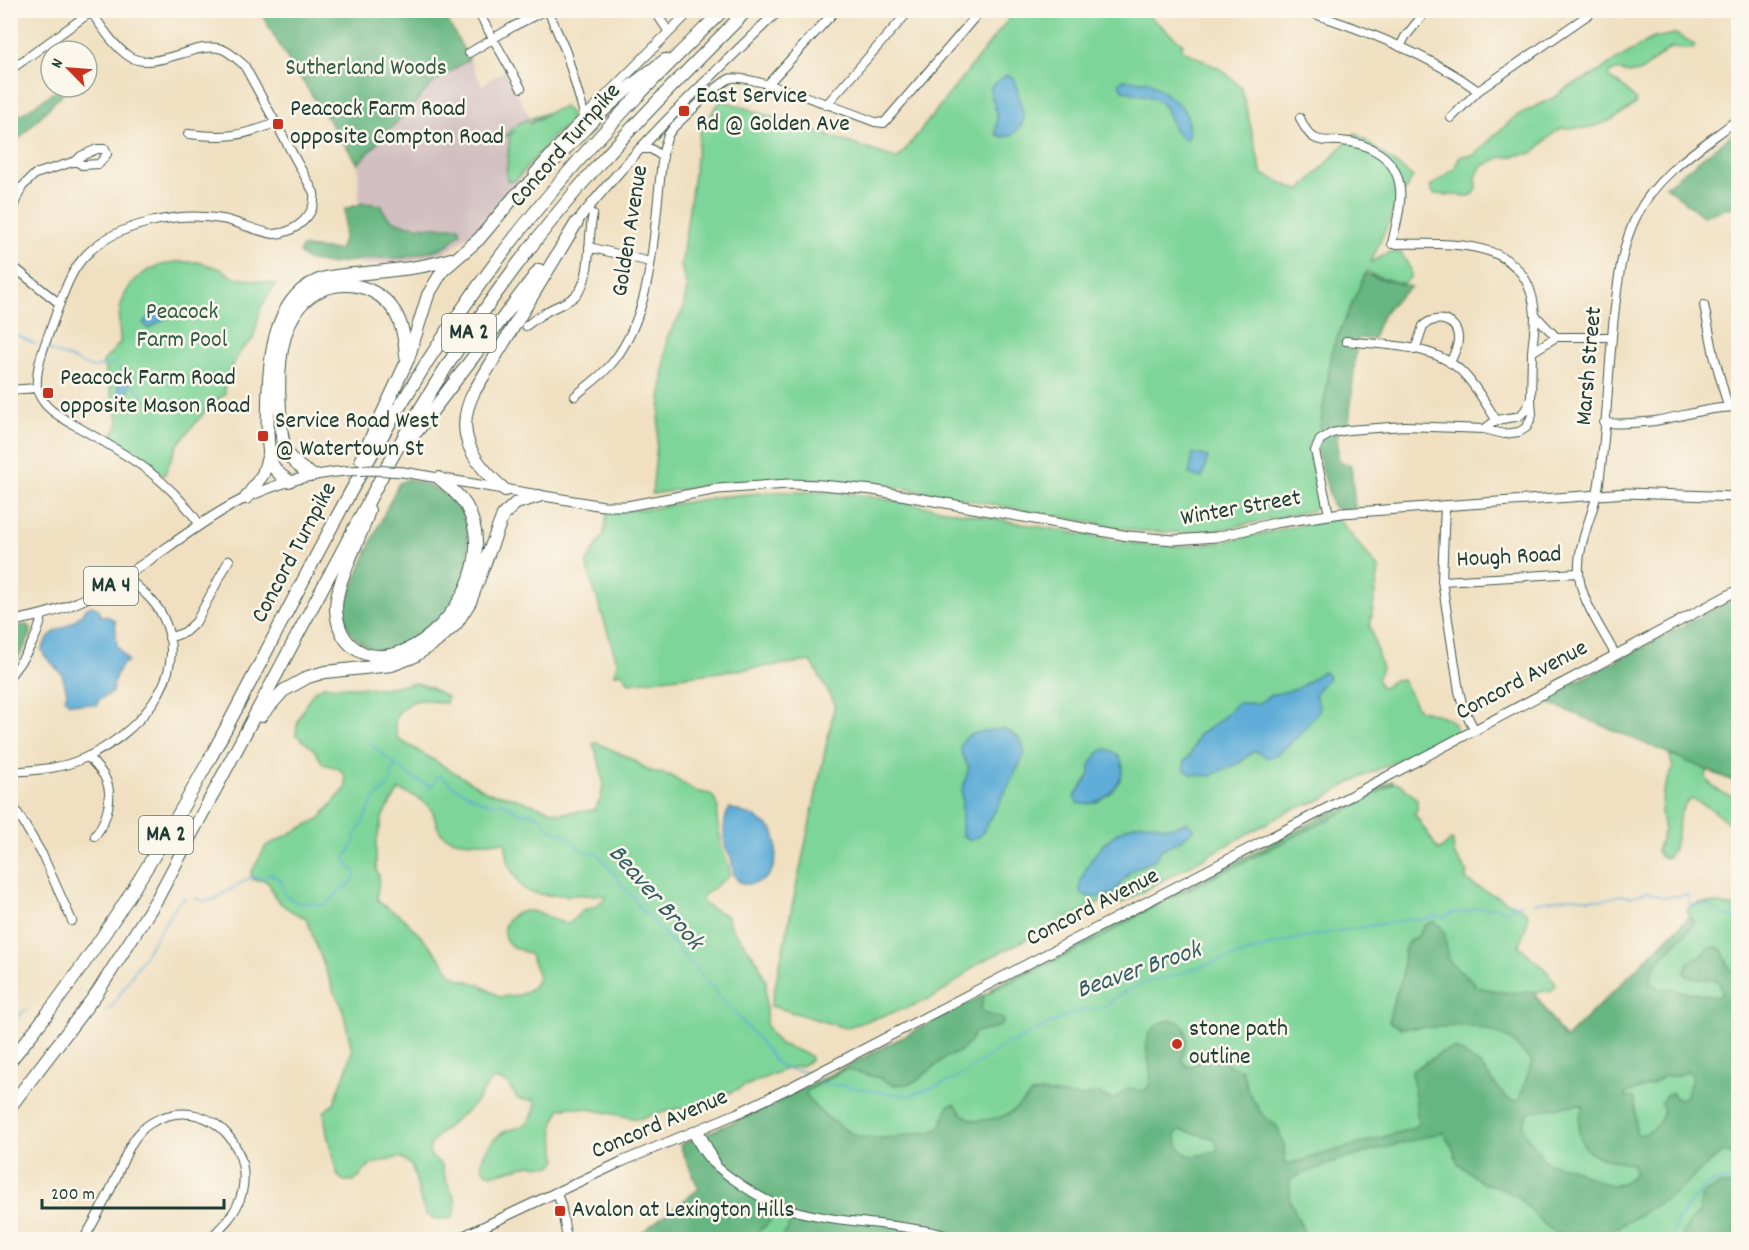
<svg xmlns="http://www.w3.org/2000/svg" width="1749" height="1250" viewBox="0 0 1749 1250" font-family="Dekko,sans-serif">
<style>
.industrial{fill:#d2bfc1}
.green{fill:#7ed599;stroke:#4e8966;stroke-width:1.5;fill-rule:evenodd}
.forest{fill:#66b681;stroke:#427a5a;stroke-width:1.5;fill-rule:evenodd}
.water{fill:#5fadd8;stroke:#3f7586;stroke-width:1.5}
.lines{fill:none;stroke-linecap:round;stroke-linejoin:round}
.stream{stroke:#5fadd8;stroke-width:1.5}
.minor-casing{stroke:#3e5549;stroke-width:10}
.major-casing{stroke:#3e5549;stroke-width:11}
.highway-casing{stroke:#3e5549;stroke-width:14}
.minor{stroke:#fff;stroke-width:8}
.major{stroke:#fff;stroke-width:9}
.highway{stroke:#fff;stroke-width:12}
.major-bridge-casing{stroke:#3e5549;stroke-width:11;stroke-linecap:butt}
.major-bridge{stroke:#fff;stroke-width:9}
.poi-dot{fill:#c8321e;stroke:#fbf7ec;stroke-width:2}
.labels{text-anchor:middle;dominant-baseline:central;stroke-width:5;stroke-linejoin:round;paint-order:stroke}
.shield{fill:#fbf7ec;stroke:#61756b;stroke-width:1.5}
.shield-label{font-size:22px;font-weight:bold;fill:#1f3d34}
.park-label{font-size:24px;fill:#325b48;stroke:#fbf7ec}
.poi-label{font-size:24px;fill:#1f3d34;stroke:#fbf7ec;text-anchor:start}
.street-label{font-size:24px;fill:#1f3d34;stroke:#fbf7ec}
.water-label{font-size:26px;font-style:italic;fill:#325f65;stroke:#fbf7ec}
</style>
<rect width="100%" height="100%" fill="#fbf7ec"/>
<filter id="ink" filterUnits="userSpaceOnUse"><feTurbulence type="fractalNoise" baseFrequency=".0167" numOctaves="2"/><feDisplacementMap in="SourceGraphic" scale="12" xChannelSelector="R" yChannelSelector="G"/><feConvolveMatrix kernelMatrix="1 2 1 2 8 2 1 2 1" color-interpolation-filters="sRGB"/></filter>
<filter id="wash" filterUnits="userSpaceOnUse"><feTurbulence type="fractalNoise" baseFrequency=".008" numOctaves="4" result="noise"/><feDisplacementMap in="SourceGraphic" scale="24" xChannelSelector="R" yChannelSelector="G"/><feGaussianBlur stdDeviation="1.35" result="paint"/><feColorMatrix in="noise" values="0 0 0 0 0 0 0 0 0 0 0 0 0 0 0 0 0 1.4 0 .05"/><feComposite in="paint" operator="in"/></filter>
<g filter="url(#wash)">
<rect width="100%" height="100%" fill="#f0e0c1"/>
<path class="industrial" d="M469,59L482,85L504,71L532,121L557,112L562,128L477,229L448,251L406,263L361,264L358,164L432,84Z"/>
<path class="green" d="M1015,11H1143L1183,44L1181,49L1222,70L1241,87L1262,174L1300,191L1355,133L1413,177L1397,203L1371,262L1390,252L1401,253L1411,270V277L1403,284L1373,275L1367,271L1333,347L1319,433L1307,446L1311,455L1320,501L1318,507L1311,511L1224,529L1190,533L1138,531L903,488L858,482L780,479L701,486L652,494L667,338L683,310L687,288L681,266L700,131L721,100L898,159Z
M1675,34L1693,43L1695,47L1692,49L1671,48C1660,54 1650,67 1638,72C1628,76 1620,67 1609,73L1608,77L1621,85L1636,100V104L1613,119L1596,126L1586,128H1562L1555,132L1533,153L1499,158L1481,167L1476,177L1477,188L1474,194L1469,196L1434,194L1430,187L1454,169L1460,156L1474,155L1516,116L1555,97L1568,87L1599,72L1606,66L1653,38Z
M564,107L571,113V120L568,125L557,132L515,181H508L506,176L510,135L515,131L505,137C509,128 519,123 528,119L530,124L547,115L532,120L531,118Z
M175,262H198L221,269L233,277L276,284L261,307L253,339L243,348L224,378L225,394L207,409L178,444L164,475L139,456L111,438L119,423L103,362L120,343C120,336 119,330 119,323C119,288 141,267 175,262Z
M771,492H832L862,495L1142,545C1160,546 1179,547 1197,545C1245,541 1290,524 1338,519L1379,569L1370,626L1382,669L1377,679L1380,686L1383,688L1394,680L1402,679L1418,709C1431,714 1451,714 1457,729L1453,735L1357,779L1319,801L1291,810L1118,905L1115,901L1116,897L1122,891L979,963L956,982L936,996L907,1008L845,1028L771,1006L835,704L811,661L629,683L622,673L615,674L617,661L587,567V562L604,534L607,513L652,508L717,497Z
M1738,597V783L1707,770L1706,778C1714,791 1725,794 1738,798V830L1710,808L1692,799C1671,810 1684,843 1666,858L1661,857L1657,851L1664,830L1661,813L1663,792L1673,768L1669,753L1542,700L1559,691V681L1568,676L1578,681Z
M416,683L429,687L447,697L446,703C438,703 430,700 422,700C409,700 396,711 395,725C395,729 397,735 398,739L489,793L507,796L559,813L594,810C610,791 601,765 593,744L597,743L628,757L650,771L669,775L695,791L710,794L714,798L718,807L717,819L722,849L729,866L730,875L703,896L702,901L705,905L727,916L730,926L758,962L766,982V1024L771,1034L780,1044L809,1055L811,1058L810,1061L801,1066L788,1068L695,1107L675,1109L638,1119L589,1109L570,1107L560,1109L553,1125L557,1160L552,1166L529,1165L494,1174L487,1173L482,1168C480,1155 494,1136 506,1131C511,1129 516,1129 520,1127C529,1124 537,1110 535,1101L518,1099L507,1083L494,1079C485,1086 481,1096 473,1105C463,1115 433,1135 430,1147C427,1157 436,1160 442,1165C443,1186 463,1197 453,1217C413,1231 423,1186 411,1166C408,1162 404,1160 400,1157L372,1164L364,1170L359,1178L353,1181H344L338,1176L327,1134L324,1112L334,1103L347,1068L352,1050L342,1006L334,992L306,918C290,911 274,903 270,885L264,880H253L251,873L266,846L319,819L346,788C346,769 340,768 323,764L314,749L296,735L298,720L306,704L314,691L324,686L383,688ZM399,790C409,793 425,800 431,809C438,820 434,834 452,839C469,844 488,842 505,842L509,866L521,886L529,892L545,895H602L606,897L596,906L583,910L569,924C554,923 544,911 529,911C511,910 494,929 510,945C514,949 524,950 530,955L538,973L537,981L532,988L520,995L500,997L478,984L460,979L452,974L432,948L402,917L380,903L377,898L379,876L376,870V843L383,815Z
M1392,781L1394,783L1400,784L1417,799V810L1414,813L1439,851L1451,840L1453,841L1454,854L1468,873L1465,878L1473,885L1527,911C1529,926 1523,932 1519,946L1546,970L1556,984L1551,991L1534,992L1565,1039L1690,916L1687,911C1694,896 1723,906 1738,907V1239L632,1240L699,1189L680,1145L764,1109L992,991L991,988Z"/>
<path class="forest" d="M260,11H442L469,59L432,84L358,164L285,55Z
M62,87H69L11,147V121Z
M1738,130V205L1703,216L1666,186Z
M363,203L382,205C385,232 438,226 459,227L461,232L449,244L439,249L403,258H378L329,264L307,260L299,253L302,247L339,250L344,237L345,209Z
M1365,274L1411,287C1389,305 1382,310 1373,339L1357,338L1349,424L1337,427L1338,461L1351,465L1355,508L1338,510L1332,504L1314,439L1319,433L1333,347Z
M408,479C446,491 465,497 468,541C469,558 468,574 462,590C449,622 390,671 358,640C349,632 345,625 345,613C344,605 351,594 353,587C367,551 382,517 399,483Z
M1738,597V783L1542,700Z
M27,625L31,629V634L11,672V626Z
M1392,781L1394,783L1350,809L1143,912C1093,946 1038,968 984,995L981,1007L983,1012C990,1016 997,1015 1004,1020L1002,1025L989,1030L975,1032L969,1043L959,1052L946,1057L918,1080L908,1084L893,1085L879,1078L845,1069L808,1090L806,1094C812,1106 821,1113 831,1120C839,1125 847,1132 855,1135C879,1143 910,1134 934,1131C947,1125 942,1115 949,1105L955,1104L962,1114L975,1121L998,1118L1010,1113L1032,1094L1040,1092L1081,1097L1096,1093L1110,1099H1115L1128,1088L1142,1091L1148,1088C1156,1069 1142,1053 1148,1037C1154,1021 1181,1011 1186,1033C1189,1043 1183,1051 1182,1060L1185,1065L1189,1067L1197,1063L1203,1049L1212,1046L1220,1052L1227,1065L1242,1070L1248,1091L1263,1116L1277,1126L1284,1146L1285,1164L1292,1163L1414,1128L1418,1123L1412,1071L1442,1052L1455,1048L1480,1065L1506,1098L1513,1101L1519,1100L1532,1062L1510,1039L1485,1029L1467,1026L1402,1028L1389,1022L1391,1009L1402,977L1404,950L1408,942L1418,936L1424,926L1434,921L1444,930L1448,960L1474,982L1476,987L1508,993L1533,992L1565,1039L1690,916L1694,922L1693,925C1682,940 1646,965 1650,984L1661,988L1718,997L1722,993C1722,968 1694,986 1684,973L1688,963L1712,947H1718L1722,950L1730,969L1738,971V1160L1736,1157L1726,1152L1720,1154L1674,1194L1619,1227L1604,1231L1567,1234L1556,1233L1540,1221L1517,1196L1496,1186L1482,1183L1458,1163L1452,1147L1443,1132L1333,1162L1290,1179V1200L1307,1239H780L788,1229L790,1215L778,1210C773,1214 773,1218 769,1222C763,1229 756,1234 749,1239L632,1240L699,1189L680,1145L764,1109L992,991L991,988ZM1688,1071L1693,1077L1685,1097L1678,1100L1672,1093L1665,1096L1661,1103L1664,1111C1661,1123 1652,1133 1639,1135L1636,1133L1635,1100L1633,1097L1625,1098V1094L1653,1084L1665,1076H1676ZM1580,1104L1583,1108C1579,1116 1578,1123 1579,1131C1584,1163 1608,1157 1633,1164L1634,1174C1615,1196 1595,1179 1575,1170C1566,1165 1552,1167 1544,1160C1540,1157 1541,1156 1539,1152C1530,1138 1514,1131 1530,1112ZM1181,1130L1212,1138L1216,1141L1218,1149C1214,1152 1210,1152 1205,1154C1187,1160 1178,1151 1175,1134Z
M1721,1185L1738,1186V1225L1735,1230L1738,1239H1681L1685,1229L1700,1211L1701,1195Z"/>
<path class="water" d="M1006,75L1014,78L1024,118C1021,130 1009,142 996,134L997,115L990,90L992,86Z
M1122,80L1149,81L1181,106L1187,115L1189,134L1186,140C1170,133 1172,116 1163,105C1153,93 1134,96 1122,89L1119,84Z
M158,307L167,317L149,329L143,323Z
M122,375C131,381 131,389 125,398L122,399L119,396L118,378Z
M1193,453L1208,457L1202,478L1189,474Z
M92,606L99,609L101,616H106L115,620L117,646L128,661C116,667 114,680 112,693L99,699L97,705L69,703L65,698L67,692L62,674L44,655L42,649C53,626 58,633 74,621C81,616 83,608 92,606Z
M1322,672L1326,673L1329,678L1318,689L1315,695L1320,708C1312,722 1284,754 1268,758L1256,751C1248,753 1246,759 1239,763C1230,768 1220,770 1211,776L1191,774L1184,769V762L1190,755L1199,734C1208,729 1216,724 1223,717C1229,712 1231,707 1237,703H1259L1271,695L1297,689Z
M1002,729C1014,732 1026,742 1024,756L989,822L980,836L970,840L962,835V790L969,767C946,734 976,732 1002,729Z
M1106,749C1144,759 1109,812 1078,803L1074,797L1090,775V765L1098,753Z
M730,808L755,817L773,830C780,847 777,881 754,883C749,884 745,885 740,882C732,877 733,866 731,857C730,854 727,852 726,849C723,838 723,817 730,808Z
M1188,822L1194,829L1183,839L1162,849L1154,860L1131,871L1112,894L1093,898L1082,895C1077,886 1082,878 1086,869C1097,847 1118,826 1143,823C1151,822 1157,826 1165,827C1173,828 1181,824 1188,822Z"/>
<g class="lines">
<path class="stream" d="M10,332L35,344
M50,350L93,368L113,364
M119,367L144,398
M367,741L397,766
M194,898L204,901L213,900L251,877L264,878L270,874L281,880L285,895C294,900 302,907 312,902L315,905H326L343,887L346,888L355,877V871L350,868L345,858L354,843L355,834L360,828L373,801L391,782L392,772L394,767L399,766L408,775L431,787L438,776L440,775L453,786L483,802L491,804L501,802L522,814L531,813L544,819L548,828L561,833L583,851L598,854L618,878L620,884L632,896L643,912L651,919L758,1039L778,1065L785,1069L806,1072
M1533,903L1571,897L1602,900L1620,895L1631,897L1647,892L1663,897L1687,895L1690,898L1689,903L1691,907L1703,904L1709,905L1722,915L1738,918
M105,1011L111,1008L177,904L185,898
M10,1025L22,1012L27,1010
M817,1081C826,1087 838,1082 848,1087L909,1096L955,1079L1009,1042H1014C1034,1031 1055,1021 1076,1012C1086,1007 1098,1012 1108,1005C1111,1003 1112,1000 1115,998C1123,992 1135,987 1144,983C1156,978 1178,977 1188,970L1283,942L1314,935L1412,919H1429L1434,916L1445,917L1455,912L1462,913L1476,908H1497L1508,911L1515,905L1523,903
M1673,1240C1672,1227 1679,1220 1685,1210C1697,1192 1715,1170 1738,1185"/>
</g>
</g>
<g filter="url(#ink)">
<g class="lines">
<defs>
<path id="minor" d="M90,10C100,25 115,48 130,57C156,72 197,40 222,49C230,52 237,59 244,65L314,193C317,215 295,233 274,234C265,234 235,221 222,219C181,211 116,223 86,255C71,270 64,292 57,311C50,332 35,364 37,386C37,394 44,404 50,409C60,418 73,424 85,431C106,443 127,455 146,469C166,484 186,504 200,525
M477,10L521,88
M548,10L566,52L585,117
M654,10L669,32
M1302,10C1359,28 1431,55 1478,91
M1400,47L1405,37L1427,10
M469,53L514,26L546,10
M10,70L91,12
M767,85L836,10
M826,105L910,10
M1300,118C1303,125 1307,133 1313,137C1321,143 1332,140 1341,141C1369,143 1397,157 1400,189C1402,207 1395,227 1392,244C1450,244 1530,235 1535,315C1535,327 1533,340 1532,352
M1451,118L1478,91L1595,10
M188,134C224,138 241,137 275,123
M639,149H651L663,157
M10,213L22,187L35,174L76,161L81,156L97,149H105L107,154L99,164L82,165L76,161
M589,247L650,262
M10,264L60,304
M1704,305L1714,355L1728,407
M1535,315L1556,337
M526,326C532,321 539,316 546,312C555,306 566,304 575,296C593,280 587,237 593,214
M1346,341C1385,346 1437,343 1465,375C1477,388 1487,406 1497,421
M1415,350L1423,326C1436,314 1459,319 1458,340C1458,347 1453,356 1450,363
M10,390L37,388
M575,396C588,385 603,375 613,362C658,305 653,216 664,148L668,135L673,128C686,116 715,86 729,79C744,71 854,114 875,122L884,123L981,10
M1604,423C1621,424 1638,423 1655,421C1683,416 1710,407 1738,407
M1484,429C1488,427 1491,423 1496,421C1513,414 1521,424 1530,400
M1445,505L1442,581L1459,691L1463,707L1474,729
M1329,514L1315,451L1320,440L1332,433L1348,430L1405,426L1484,429L1504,434L1519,432L1527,427L1532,415L1531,399L1532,352L1556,337H1612
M1442,581L1578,573
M169,638L185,632L196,622L229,560
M1615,654C1603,631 1579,598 1579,572C1577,542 1595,512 1599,483C1607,428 1608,372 1614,316C1618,282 1621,246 1637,215C1659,172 1701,148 1738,119
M10,676C24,657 38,639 42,615
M88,756C93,763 100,769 104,776C115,795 107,820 95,836
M10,772C35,770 60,769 82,759C135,737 192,677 163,617C155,600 140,589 126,577
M10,800L42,854L72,921
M699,1130L716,1163
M692,1132C704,1156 709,1161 730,1177C745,1188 760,1198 777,1205C814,1219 856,1221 895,1226C916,1229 938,1231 958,1240
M556,1192L561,1204L567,1240
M83,1240C96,1220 106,1199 116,1178C123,1162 129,1143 142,1130C147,1124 154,1121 161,1118C214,1097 260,1155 238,1204C232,1218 219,1229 209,1240"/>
<path id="major" d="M534,173L571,131L691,10
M577,222C638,145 709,78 779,10
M403,472L603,506H627L718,489L788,484L821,485L873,490L1128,536L1174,540L1216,537L1275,523L1342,513L1627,493L1738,497
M10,621C98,610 148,556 220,512C258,489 301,475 345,471
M455,1240L621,1162L738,1113L795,1085L1362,790L1738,590"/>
<path id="highway" d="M405,444L418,430L539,270
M361,459L408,359L428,295L443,270L479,239L515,196L553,162L595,118L632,85L665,60
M312,475C280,456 283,446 280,411C278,379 278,340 295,313C318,276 372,276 395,312C403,326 405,340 406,356
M289,481C284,478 279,474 275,469C265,455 268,419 268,402C269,357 274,292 325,278C338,275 353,274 366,273C395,270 423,268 451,259
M505,490C472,462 452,432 475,390L577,222
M246,498L263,474L269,454
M369,510C361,540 336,579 336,609C337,623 341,637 352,646C367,659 386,658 404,651C455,630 497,556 465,504C458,494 448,486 439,478
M261,716L283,691L308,677L325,672L392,665L413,657L436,642L456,624L470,602L503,515L516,503L539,496
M10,1061C86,969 151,866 208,762C273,642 332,518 403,401C452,319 509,240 572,168C619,113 671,62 723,10
M10,1107L97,993L157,899L390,461C449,355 519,255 599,164C646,111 697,61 747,10"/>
</defs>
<use href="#minor" class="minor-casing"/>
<use href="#major" class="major-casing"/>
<use href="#highway" class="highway-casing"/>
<use href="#minor" class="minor"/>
<use href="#major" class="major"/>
<use href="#highway" class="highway"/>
<defs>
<path id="major-bridge" d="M345,471L373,470L403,472"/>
</defs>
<use href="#major-bridge" class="major-bridge-casing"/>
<use href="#major-bridge" class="major-bridge"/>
</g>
</g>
<g class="poi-dot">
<rect x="678" y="105" width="12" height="12" rx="3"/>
<rect x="272" y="118" width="12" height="12" rx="3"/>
<rect x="42" y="387" width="12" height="12" rx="3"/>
<rect x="257" y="430" width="12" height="12" rx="3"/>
<circle cx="1177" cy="1044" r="6"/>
<rect x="554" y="1205" width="12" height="12" rx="3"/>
</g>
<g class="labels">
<g class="shield">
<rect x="442" y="314" width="54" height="38" rx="4.5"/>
<rect x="84" y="567" width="54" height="38" rx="4.5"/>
<rect x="139" y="816" width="54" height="38" rx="4.5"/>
</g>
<g class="shield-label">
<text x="469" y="333">MA 2</text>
<text x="111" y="586">MA 4</text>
<text x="166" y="835">MA 2</text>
</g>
<g class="park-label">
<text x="366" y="69">Sutherland Woods</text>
<text x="182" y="313">Peacock<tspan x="182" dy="28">Farm Pool</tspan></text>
</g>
<g class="poi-label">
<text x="696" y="97">East Service<tspan x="696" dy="28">Rd @ Golden Ave</tspan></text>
<text x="290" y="110">Peacock Farm Road<tspan x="290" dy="28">opposite Compton Road</tspan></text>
<text x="60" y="379">Peacock Farm Road<tspan x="60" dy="28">opposite Mason Road</tspan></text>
<text x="275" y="422">Service Road West<tspan x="275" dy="28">@ Watertown St</tspan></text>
<text x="1189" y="1030">stone path<tspan x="1189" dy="28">outline</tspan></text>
<text x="572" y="1211">Avalon at Lexington Hills</text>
</g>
<g class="street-label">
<text transform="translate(566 146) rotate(-49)">Concord Turnpike</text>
<text transform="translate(631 231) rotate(-81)">Golden Avenue</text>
<text transform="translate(1590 366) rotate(-85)">Marsh Street</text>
<text transform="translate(1241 509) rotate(-10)">Winter Street</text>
<text transform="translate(295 553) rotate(-62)">Concord Turnpike</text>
<text transform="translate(1509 558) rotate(-3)">Hough Road</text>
<text transform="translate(1522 681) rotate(-28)">Concord Avenue</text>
<text transform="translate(1093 908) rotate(-27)">Concord Avenue</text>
<text transform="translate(660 1125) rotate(-23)">Concord Avenue</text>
</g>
<g class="water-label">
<text transform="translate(655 898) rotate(49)">Beaver Brook</text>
<text transform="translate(1139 971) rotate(-19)">Beaver Brook</text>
</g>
</g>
<rect width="1749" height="1250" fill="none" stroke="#fbf7ec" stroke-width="36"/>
<g transform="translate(69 69) rotate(295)"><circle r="28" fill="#fbf7ec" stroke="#a3ada2" stroke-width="1.5"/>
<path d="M0-4.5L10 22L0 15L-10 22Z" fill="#c8321e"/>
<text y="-9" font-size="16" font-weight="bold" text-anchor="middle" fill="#1f3d34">N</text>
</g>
<path d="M42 1199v9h182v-9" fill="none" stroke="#1f3d34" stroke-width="3"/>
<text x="51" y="1199" font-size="18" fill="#1f3d34" stroke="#fbf7ec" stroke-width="4.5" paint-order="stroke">200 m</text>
</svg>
